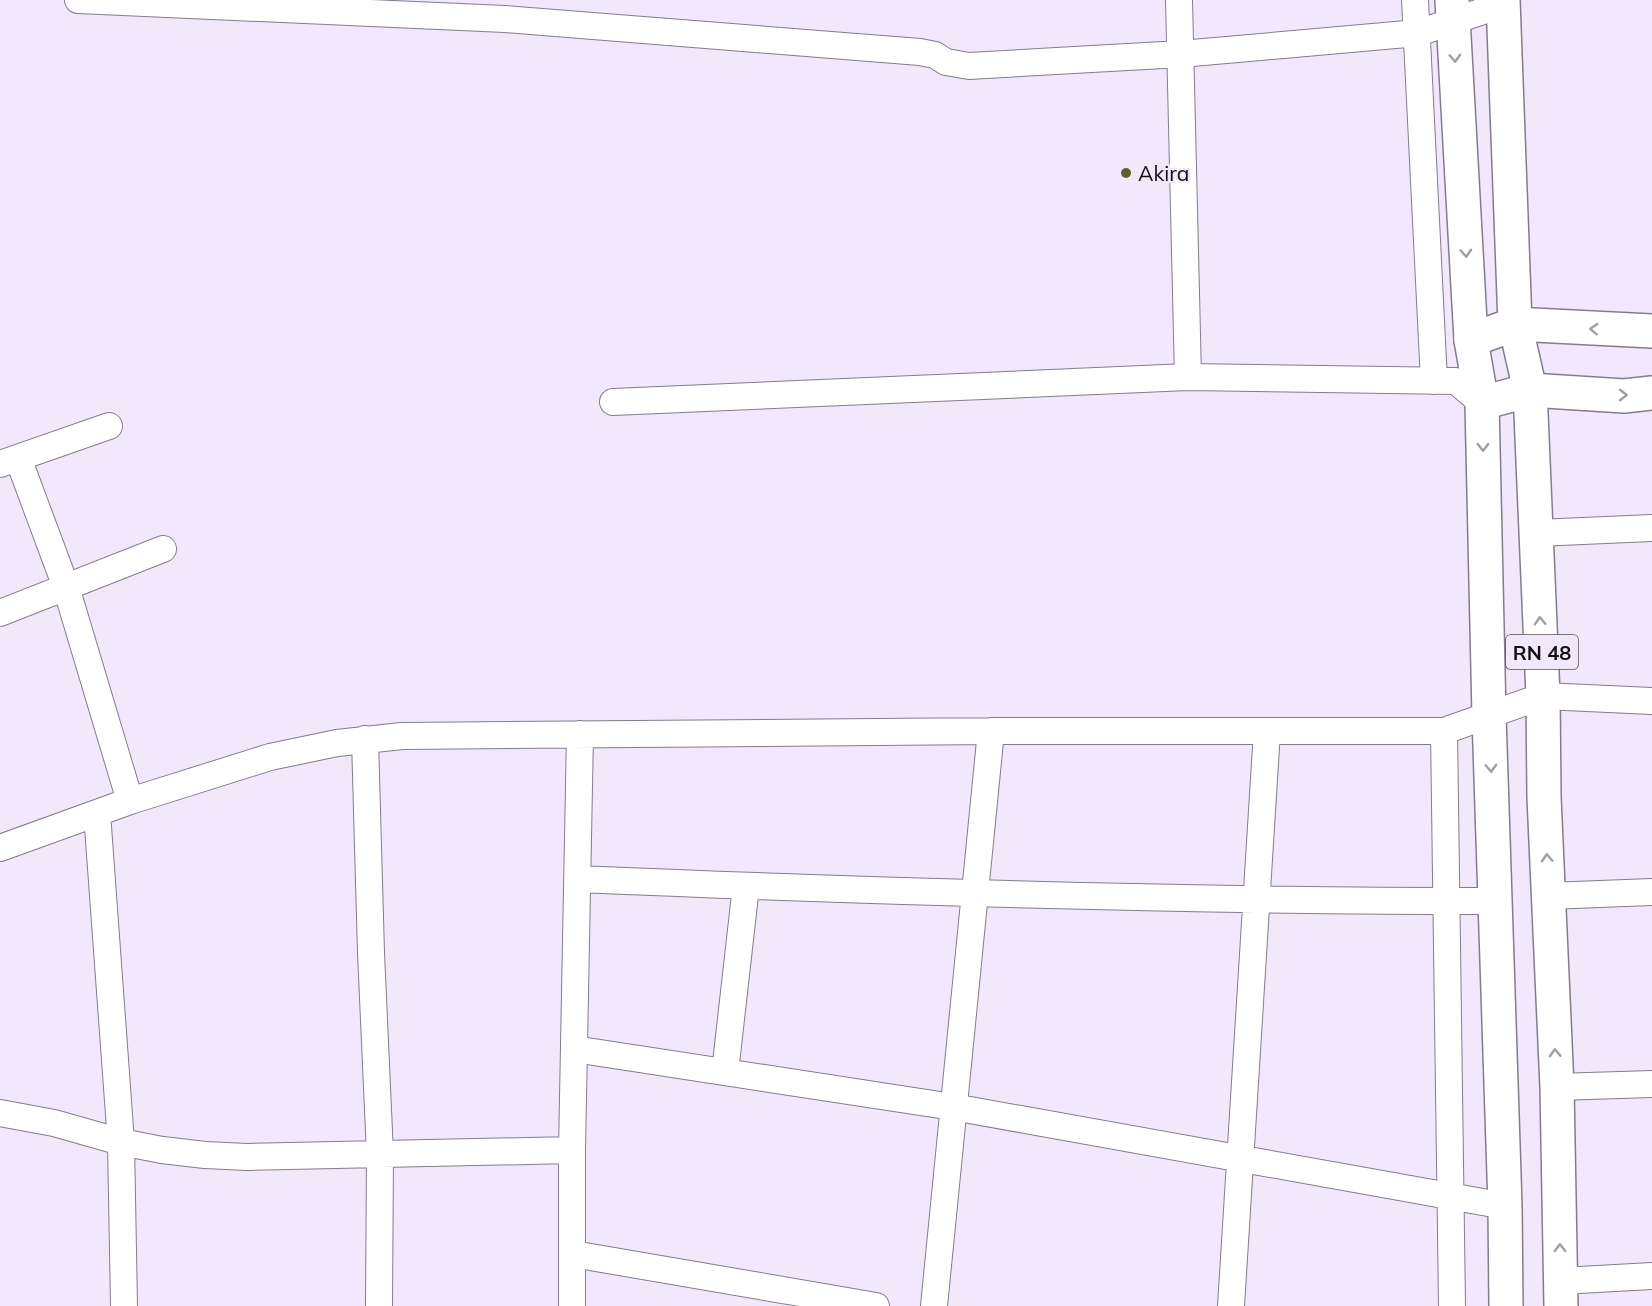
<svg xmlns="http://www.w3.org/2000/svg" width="1652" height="1306" viewBox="0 0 1652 1306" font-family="Mulish,sans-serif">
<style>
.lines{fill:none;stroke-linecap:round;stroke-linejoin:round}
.minor-casing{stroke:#847c8d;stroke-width:28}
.secondary-casing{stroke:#847c8d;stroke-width:36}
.trunk-casing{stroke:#847c8d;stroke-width:36}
.minor{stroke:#fff;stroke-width:26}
.secondary{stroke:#fff;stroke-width:33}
.trunk{stroke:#fff;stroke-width:33}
.oneway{stroke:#a09fa1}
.poi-dot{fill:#625f2c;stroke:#f1e8fb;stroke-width:2}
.labels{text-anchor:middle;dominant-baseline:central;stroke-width:4.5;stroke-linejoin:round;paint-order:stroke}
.shield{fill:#f1e8fb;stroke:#55505a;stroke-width:1.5}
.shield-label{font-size:20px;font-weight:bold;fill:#120f15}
.poi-label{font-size:21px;fill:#120f15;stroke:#f1e8fb;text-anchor:start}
</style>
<rect width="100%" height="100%" fill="#f1e8fb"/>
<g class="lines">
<defs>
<path id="minor" d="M78,0L505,19L920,52L935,55L946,62L969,66L1181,54L1418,33L1504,4
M1179,0L1188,377
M1415,0L1434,381
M613,402L1188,377L1456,381L1482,403
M18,458L66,587L130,801
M0,464L109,426
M1537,533L1652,528
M0,613L163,549
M1444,731L1452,1306
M365,739L371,953L380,1154L379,1306
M97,813L121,1142L124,1306
M0,848L130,801L270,757L337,743L402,736L991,731H1444L1543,696L1652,701
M578,879C883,892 1189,901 1495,901
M1548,896L1652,892
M574,1049L953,1107L1505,1206
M725,1072L746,886
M1557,1087L1652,1084
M0,1113L54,1123L121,1142L162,1150L205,1155L247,1157L572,1150
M573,1254L876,1306
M1561,1281L1652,1276
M572,1306V1150L580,734
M934,1306L991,731
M1231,1306L1267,731"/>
<path id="secondary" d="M1471,340L1515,324L1652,331
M1482,403L1530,390L1624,396L1652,393"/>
<path id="trunk" d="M1452,0L1471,340L1482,403L1489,716L1505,1206L1506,1306
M1503,0L1515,324L1530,390L1543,696L1544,797L1557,1087L1561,1306"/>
</defs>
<use href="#minor" class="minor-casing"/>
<use href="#secondary" class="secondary-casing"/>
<use href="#trunk" class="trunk-casing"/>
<use href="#minor" class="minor"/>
<use href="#secondary" class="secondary"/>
<use href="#trunk" class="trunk"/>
</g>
<defs><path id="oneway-chevron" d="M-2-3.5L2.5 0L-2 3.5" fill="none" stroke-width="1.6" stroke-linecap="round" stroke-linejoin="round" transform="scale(1.5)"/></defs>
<g class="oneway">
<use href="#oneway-chevron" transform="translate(1455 58) rotate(87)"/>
<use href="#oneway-chevron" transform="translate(1466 253) rotate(87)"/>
<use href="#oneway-chevron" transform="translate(1594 329) rotate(-177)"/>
<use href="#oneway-chevron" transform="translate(1623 395)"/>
<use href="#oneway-chevron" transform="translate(1483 447) rotate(89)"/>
<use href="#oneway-chevron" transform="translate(1540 621) rotate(-92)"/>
<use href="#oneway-chevron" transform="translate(1491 768) rotate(88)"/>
<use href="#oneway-chevron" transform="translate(1547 858) rotate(-93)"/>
<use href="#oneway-chevron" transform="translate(1555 1053) rotate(-93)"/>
<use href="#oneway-chevron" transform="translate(1560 1248) rotate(-91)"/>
</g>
<circle class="poi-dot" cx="1126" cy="173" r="6"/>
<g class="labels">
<rect class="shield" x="1506" y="635" width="72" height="34" rx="4.5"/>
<g class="shield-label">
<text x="1542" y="652">RN 48</text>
</g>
<g class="poi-label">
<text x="1138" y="173">Akira</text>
</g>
</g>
</svg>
